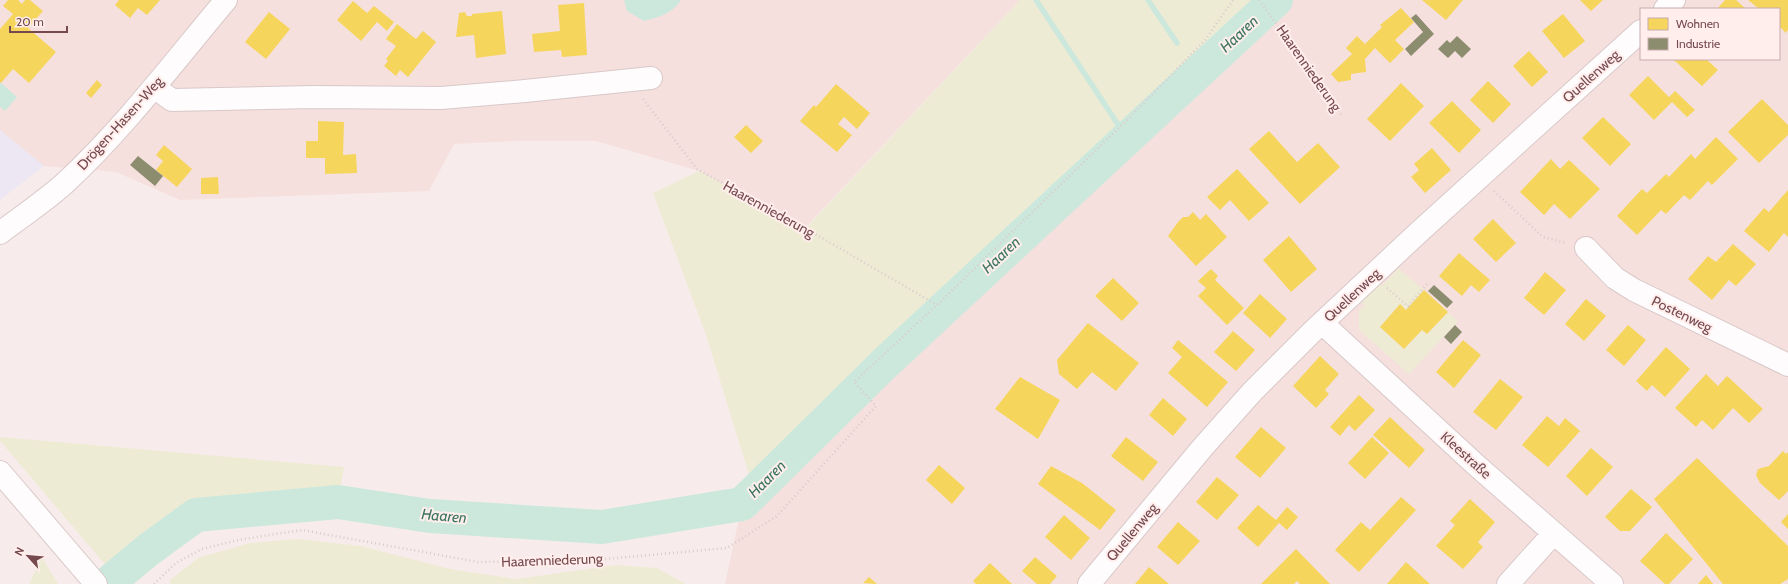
<svg xmlns="http://www.w3.org/2000/svg" width="1788" height="584" viewBox="0 0 1788 584" font-family="Cabin,sans-serif">
<style>
.residential{fill:#f5e0de;fill-rule:evenodd}
.education{fill:#ede6f3}
.green{fill:#eeebd5}
.water{fill:#cce8dd}
.homes{fill:#f6d55c}
.industry{fill:#8c8c6e}
.lines{fill:none;stroke-linecap:round;stroke-linejoin:round}
.stream{stroke:#cce8dd;stroke-width:5.5}
.river{stroke:#cce8dd;stroke-width:34}
.minor-casing{stroke:#d9c8c9;stroke-width:24}
.path{stroke:#d8cbcb;stroke-width:2.5;stroke-dasharray:1 3;stroke-linecap:butt}
.minor{stroke:#fefcfc;stroke-width:22}
.labels{text-anchor:middle;dominant-baseline:central;stroke-width:4;stroke-linejoin:round;paint-order:stroke}
.street-label{font-size:14px;fill:#76494f;stroke:#ffeeeb}
.water-label{font-size:15px;font-style:italic;fill:#3a7462;stroke:#ffeeeb}
</style>
<rect width="100%" height="100%" fill="#f7eceb"/>
<path class="residential" d="M0,0H1020L805,228L699,171L596,141H517L454,144L429,191L180,200L116,172L44,166L0,130Z
M1277,0H1788V584H725L742,504ZM1641,9H1779V59H1641Z"/>
<path class="education" d="M0,130L44,166L0,200Z"/>
<path class="green" d="M1020,0H1276L754,491L706,335L653,193L699,171L806,228Z
M1398,268L1424,290L1406,310L1400,304L1380,327L1404,349L1422,330L1427,334L1448,312L1458,321L1409,374L1359,330V311L1365,305L1358,299L1376,280L1382,286Z
M0,437L344,467L338,502L196,515L115,576L0,441Z
M298,539L361,546L450,569L516,579L616,565L657,568L686,584H170V580L198,558L250,543Z
M42,557L58,584H29Z"/>
<path class="water" d="M624,0H681C672,14 659,17 644,21L627,11Z
M0,82L17,97L5,111L0,107Z"/>
<path class="homes" d="M8,0H18L22,4L25,0H30L43,11L28,28L56,52L29,83L13,69L1,83L0,82V29L13,14L3,6Z
M119,0H160L147,15L138,8L130,18L115,5Z
M1422,0H1463L1446,20Z
M1580,0H1603L1591,11Z
M1725,0H1736L1746,9H1717Z
M1748,0H1788V30L1786,33L1779,26V9H1759Z
M353,1L367,13L374,6L394,22L387,31L377,22L361,41L337,20Z
M584,3L587,55L562,57L561,50L534,52L532,34L560,31L558,5Z
M1401,8L1414,22L1395,40L1404,49L1390,63L1375,48L1365,59L1366,72L1351,74V80L1338,82L1331,74L1352,54L1346,48L1357,36L1365,44L1382,27L1380,25Z
M502,11L506,54L476,58L474,35L456,37L459,13L465,12L467,16H472V14Z
M269,12L290,29L266,59L245,42Z
M1563,14L1585,41L1564,58L1542,31Z
M397,24L416,39L423,31L436,42L408,77L400,70L396,76L384,66L388,61L386,59L396,46L386,39Z
M1529,51L1548,72L1532,87L1513,66Z
M1673,59H1706L1718,70L1702,86Z
M1648,76L1669,97L1675,91L1695,110L1687,117L1672,102L1654,120L1629,95Z
M97,80L102,85L91,98L86,93Z
M1488,81L1511,104L1493,123L1470,100Z
M1401,83L1424,106L1390,141L1367,119Z
M836,84L870,113L857,129L844,117L838,124L852,135L837,152L800,121L814,105L816,107Z
M1762,99L1788,125V135L1759,163L1728,132Z
M1452,101L1481,130L1459,153L1429,123Z
M1603,117L1631,144L1610,166L1582,138Z
M318,121L344,122L343,155L356,154L357,173L325,174V158H306V141H318Z
M746,125L763,141L751,153L734,137Z
M1269,131L1297,162L1318,143L1340,167L1300,204L1249,149Z
M1716,137L1738,159L1712,185L1708,181L1690,200L1684,195L1666,214L1661,210L1637,235L1617,216L1642,189L1647,193L1666,174L1669,177L1691,154L1695,159Z
M164,145L192,169L177,187L156,170L163,161L156,155Z
M1432,148L1451,170L1425,193L1411,177L1419,170L1414,164Z
M1551,159L1560,169L1569,160L1600,189L1570,219L1554,204L1544,215L1520,192Z
M1237,169L1269,203L1249,221L1230,200L1220,210L1207,197Z
M218,177L219,194H201V178Z
M1788,190V237L1784,233L1769,252L1744,231L1764,208L1769,212Z
M1193,212L1200,220L1206,214L1227,237L1196,266L1168,236L1178,222L1183,217H1188Z
M1493,219L1516,243L1496,262L1473,239Z
M1289,236L1317,269L1291,292L1263,260Z
M1733,244L1756,264L1736,286L1729,280L1712,300L1688,279L1708,256L1716,262Z
M1459,253L1490,280L1479,292L1471,285L1462,296L1439,276Z
M1211,269L1218,276L1215,280L1244,308L1227,325L1198,296L1206,288L1198,281Z
M1545,272L1566,290L1544,315L1524,298Z
M1113,278L1139,303L1122,321L1095,296Z
M1424,290L1448,312L1427,334L1422,330L1404,349L1380,327L1400,304L1406,310Z
M1260,294L1287,319L1270,338L1243,313Z
M1586,299L1606,316L1584,341L1565,324Z
M1088,323L1139,363L1116,391L1092,372L1077,389L1059,374L1057,360Z
M1628,325L1646,340L1624,366L1606,350Z
M1233,331L1255,350L1236,371L1214,352Z
M1178,340L1228,382L1207,407L1168,373L1182,357L1172,348Z
M1463,340L1481,355L1454,388L1436,372Z
M1666,347L1690,369L1665,397L1652,385L1647,391L1636,381Z
M1320,356L1339,374L1325,390L1329,394L1316,408L1293,386Z
M1706,374L1718,386L1727,376L1763,409L1749,423L1733,408L1713,430L1702,420L1696,427L1675,408Z
M1020,377L1060,400L1038,439L995,409Z
M1500,379L1523,397L1496,430L1473,412Z
M1359,395L1375,410L1355,431L1349,425L1340,436L1330,427Z
M1163,398L1187,419L1173,436L1149,415Z
M1547,416L1559,426L1565,418L1580,431L1548,467L1522,445Z
M1390,417L1425,450L1409,468L1373,435Z
M1261,427L1286,448L1260,478L1235,457Z
M1126,437L1158,462L1143,481L1111,456Z
M1372,437L1389,453L1365,479L1348,463Z
M1591,448L1613,467L1587,496L1566,476Z
M1783,451L1786,454L1788,452V491L1779,500L1760,483L1756,475L1758,469L1769,466Z
M1697,458L1788,546V579L1780,584H1723L1654,499Z
M939,465L965,488L952,504L926,480Z
M1051,466L1082,483L1116,510L1100,530L1038,484Z
M1217,477L1239,495L1217,520L1196,502Z
M1631,489L1652,507L1630,531H1620L1605,517Z
M1401,497L1416,510L1359,572L1335,550L1361,522L1370,530Z
M1470,499L1495,522L1478,542L1483,547L1463,569L1436,546L1455,525L1450,521Z
M1258,505L1276,520L1287,507L1298,517L1287,530L1279,523L1258,547L1237,528Z
M1788,514V529L1781,522Z
M1064,515L1090,538L1071,560L1045,537Z
M1178,522L1200,541L1178,565L1157,547Z
M1666,533L1693,559L1669,584H1665L1640,561Z
M1296,549L1330,584H1300L1297,581L1294,584H1261Z
M1035,557L1057,576L1050,584H1037L1022,571Z
M1406,562L1430,584H1387Z
M990,563L1012,584H976L973,581Z
M1149,567L1169,584H1135Z
M1706,575L1713,584H1698Z
M869,577L877,584L863,583Z"/>
<path class="industry" d="M1416,14L1434,34L1411,56L1405,49L1423,32L1411,18Z
M1457,36L1471,49L1462,58L1455,51L1448,58L1438,49L1447,40L1450,43Z
M138,156L163,176L155,186L130,165Z
M1434,285L1453,302L1447,308L1428,291Z
M1455,325L1462,332L1451,344L1444,337Z"/>
<g class="lines">
<path class="stream" d="M1036,0L1117,123
M1148,0L1177,43"/>
<path class="river" d="M107,584L148,550L196,515L338,502L430,516L602,527L742,504L884,364L1276,0"/>
<defs>
<path id="minor" d="M1665,9L1674,0
M154,87L172,100L313,97L441,98L525,91L651,78
M0,233C21,217 45,201 65,183C124,128 174,62 226,0
M1586,248L1615,278L1634,290L1788,365
M1322,323L1476,465L1612,584
M0,472L96,584
M1089,584L1203,447L1252,392L1311,333L1419,232L1641,31
M1508,584L1554,533"/>
</defs>
<use href="#minor" class="minor-casing"/>
<path class="path" d="M1259,0L1343,117
M643,99L697,169L805,228L937,305
M1494,191L1543,237L1566,243
M1387,288L1409,307
M1408,306L1427,284
M154,584L176,563L202,549L238,540L302,530L478,562L595,560L727,548L777,516L876,406L854,382L937,305L1129,118L1205,40L1233,0"/>
<use href="#minor" class="minor"/>
</g>
<g class="labels">
<g class="street-label">
<text transform="translate(1309 68) rotate(55)">Haarenniederung</text>
<text transform="translate(1591 76) rotate(-42)">Quellenweg</text>
<text transform="translate(120 123) rotate(-48)">Drögen-Hasen-Weg</text>
<text transform="translate(769 209) rotate(29)">Haarenniederung</text>
<text transform="translate(1352 295) rotate(-43)">Quellenweg</text>
<text transform="translate(1682 314) rotate(26)">Postenweg</text>
<text transform="translate(1466 455) rotate(42)">Kleestraße</text>
<text transform="translate(1132 532) rotate(-50)">Quellenweg</text>
<text transform="translate(552 560) rotate(-2)">Haarenniederung</text>
</g>
<g class="water-label">
<text transform="translate(1239 34) rotate(-43)">Haaren</text>
<text transform="translate(1001 255) rotate(-43)">Haaren</text>
<text transform="translate(767 479) rotate(-45)">Haaren</text>
<text transform="translate(444 516) rotate(5)">Haaren</text>
</g>
</g>
<rect x="1640" y="8" width="140" height="52" fill="#ffeeeb" stroke="#c8acad"/>
<rect x="1648" y="18" width="20" height="12" fill="#f6d55c" stroke="#c8acad"/>
<text x="1676" y="28" font-size="12" fill="#76494f">Wohnen</text>
<rect x="1648" y="38" width="20" height="12" fill="#8c8c6e" stroke="#c8acad"/>
<text x="1676" y="48" font-size="12" fill="#76494f">Industrie</text>
<g transform="translate(28 556) rotate(297)" stroke="#ffeeeb" stroke-width="3" paint-order="stroke">
<path d="M0-3L7 15L0 10L-7 15Z" fill="#76494f"/>
<text y="-6" font-size="11" font-weight="bold" text-anchor="middle" fill="#76494f">N</text>
</g>
<path d="M10 26v6h57v-6" fill="none" stroke="#76494f" stroke-width="2"/>
<text x="16" y="26" font-size="12" fill="#76494f" stroke="#ffeeeb" stroke-width="3" paint-order="stroke">20 m</text>
</svg>
